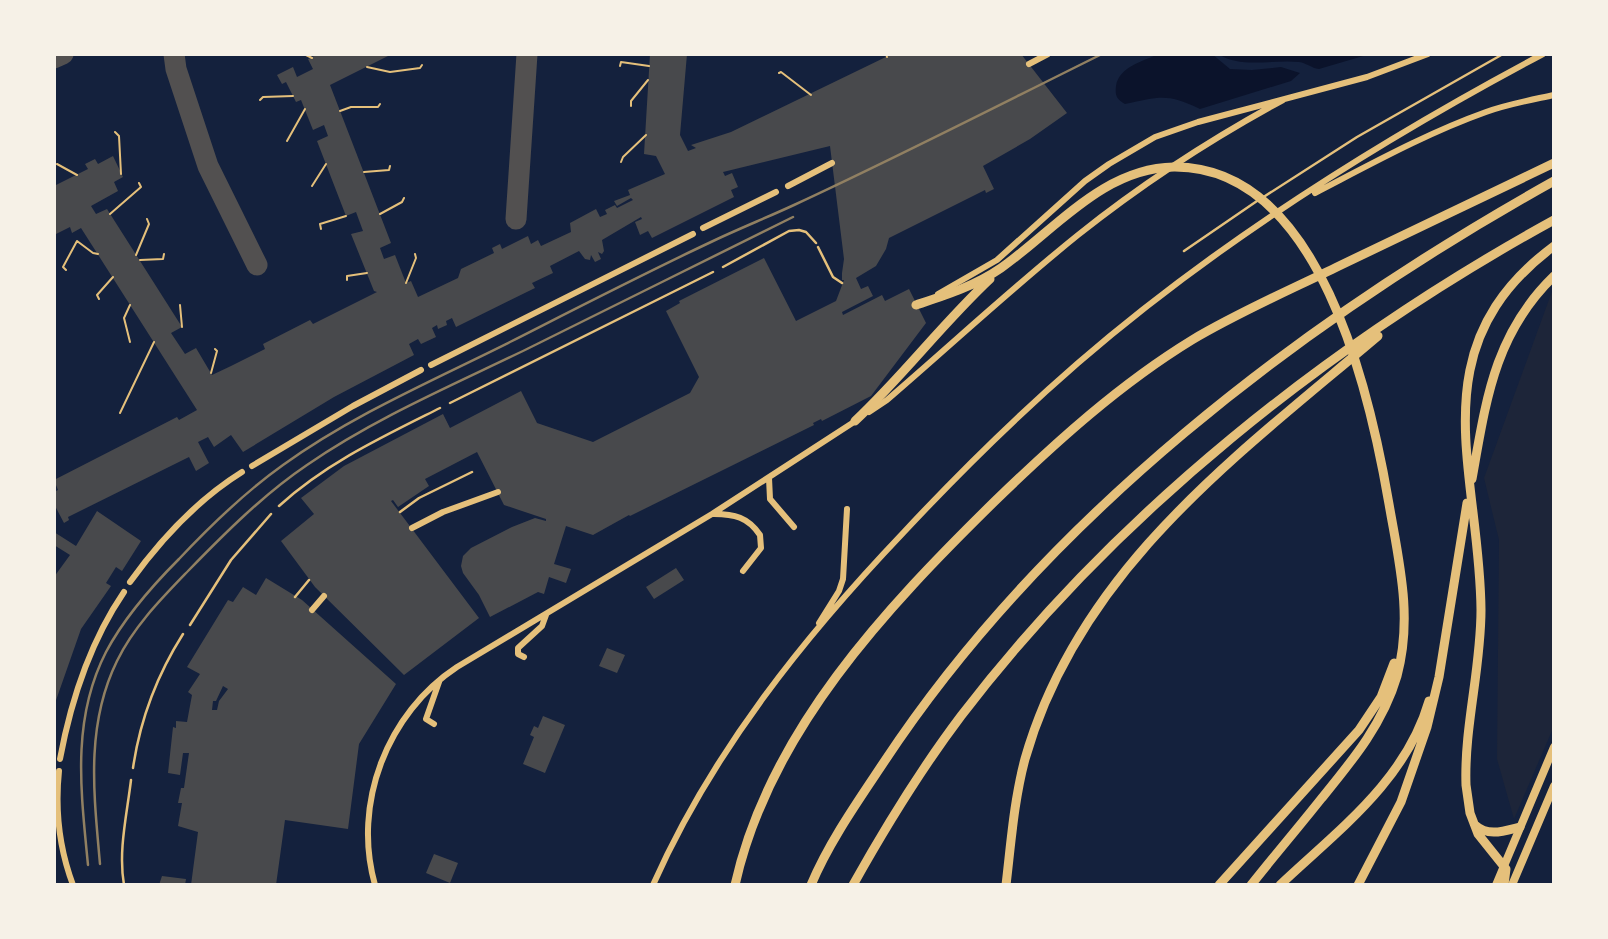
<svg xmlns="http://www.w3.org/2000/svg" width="1608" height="939" viewBox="0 0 1608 939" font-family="Lato,sans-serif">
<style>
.green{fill:#1d2539}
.water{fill:#0b132b}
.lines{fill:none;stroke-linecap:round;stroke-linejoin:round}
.taxiway{stroke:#525050;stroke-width:21}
.building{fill:#48494c;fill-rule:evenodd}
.path{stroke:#e5c07b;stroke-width:2}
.service{stroke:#e5c07b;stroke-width:2.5}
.tertiary{stroke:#e5c07b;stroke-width:6}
.primary{stroke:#e5c07b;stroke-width:8}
.motorway{stroke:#e5c07b;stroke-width:9}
.rail{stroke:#918062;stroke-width:2.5}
</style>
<rect width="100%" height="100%" fill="#14213d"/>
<path class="green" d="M1554,286V726L1514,819L1497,759L1499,540L1484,478Z"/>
<path class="water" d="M1159,54H1212L1230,69L1252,70L1281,67L1300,73L1291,81L1200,109C1166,93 1160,97 1125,104C1116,99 1115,95 1116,86C1119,67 1143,61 1159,54Z
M1218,54H1370L1319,69C1311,68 1307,63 1299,62C1273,59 1241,69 1218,54Z"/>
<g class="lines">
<path class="taxiway" d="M174,54L176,69L208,166L257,265
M54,58L63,54
M516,219L527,54"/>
</g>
<path class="building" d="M318,54H392L330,85L391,243L380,248L384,259L395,255L406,283L411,281L418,297L458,278L461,269L494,253L492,248L500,244L502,249L528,236L531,244L538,240L541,246L571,232L570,223L596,209L600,217L607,214L605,210L615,205L617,208L633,200L631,198L617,206L614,201L630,195L628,190L665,174L656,156L644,154L650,54H687L680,135L688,151L696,148L691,145L731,132L892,54H1021L1067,113L1030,139L983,166L994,189L986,193L985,190L889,238L886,249L876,266L856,278L861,289L868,286L873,296L842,312L843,315L882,295L885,301L909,289L926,323L871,396L822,421L821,419L813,423L814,425L630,516L629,515L593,535L566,526L554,564L571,569L566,583L549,577L544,594L538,592L490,617L479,595L463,573L461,566L463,556L471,548L512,527L535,518L546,521V519L504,505L477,452L425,479L429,486L398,507L393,500L391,501L479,618L404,675L315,587L281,541L314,514L301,498L344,466L443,414L450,428L521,391L537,423L593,442L690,393L699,377L666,311L680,303L679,301L764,258L796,321L836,301L844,280H842V273L844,259L830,146L723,172L725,176L732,173L738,187L731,190L734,197L652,238L648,231L640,235L635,222L642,219L641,217L602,240L604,251L602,254L598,252L601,259L595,262L591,255L590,260L585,259L579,251L550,266L553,273L532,283L535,288L456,327L452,318L446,321L447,325L438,329L437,325L432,328L436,337L421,344L418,339L409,344L414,355L334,397L243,452L231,435L214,447L208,437L198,442L209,463L196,471L189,457L68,517L69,520L64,523L54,504V492L58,490L54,480L177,417L179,420L197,410L81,228L72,233L70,227L54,235V186L88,169L85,164L95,159L98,164L113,156L123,177L114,182L118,191L91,206L96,214L107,209L182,327L171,333L185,354L196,348L212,375L231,366L265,349L263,344L310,320L313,324L377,292L374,291L351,234L363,231L356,212L346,216L317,141L328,136L324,125L313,130L301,100L296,102L286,82L282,84L277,75L293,67L297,77L313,69L308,59Z
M97,511L141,541L122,571L116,567L106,583L111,586L81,629L54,706V577L70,555L54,545V532L76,546Z
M676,568L684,580L654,599L646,587Z
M266,578L302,600L396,684L359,744L348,829L285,820L276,885H191L198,832L178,826L182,803H178L181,788H184L189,753H183L180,775L168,773L173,727L176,728V721L187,722L192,695L188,692L200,674L187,667L228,600L233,602L243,587L256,595ZM223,686L228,689L219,701L217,710H212L213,701H216Z
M607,648L625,655L617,673L599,666Z
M543,716L565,725L545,773L523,764L534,737L530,735L534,726L538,728Z
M434,854L458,863L450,883L426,873Z
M162,876L186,879L185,885H159Z"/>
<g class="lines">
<path class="path" d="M304,54L312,58
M886,54L887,57
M620,66L621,62L649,66
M367,67L390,72L420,68L422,65
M779,73L781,72L811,95
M260,100L263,97L293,96
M631,106V101L648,80
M340,111L351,107H378L380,104
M115,132L119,136L121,174
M287,141L305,109
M621,162L623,157L646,135
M57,164L77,175
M364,172L389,170L390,166
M312,186L326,164
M110,214L141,187L139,183
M380,214L402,202L404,198
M321,229L320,224L346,216
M136,255L149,224L147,219
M140,260L163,259L164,254
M66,270L63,267L77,241L93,253L98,254
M347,280V276L367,273
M406,283L416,258L415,254
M99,299L97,295L113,277
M180,305L182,327
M130,342L124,318L130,305
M211,373L217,351L215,349
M120,413L154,342"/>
<path class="service" d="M1262,198L1357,137L1503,54
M818,247L833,277L842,283
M1184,251L1257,201
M723,267L789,231L799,230L806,232L816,243
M450,403L713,272
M279,506C326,463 384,436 440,408
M400,512L419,498L472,472
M295,597L309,580
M190,625L231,560L271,514
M133,768C140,720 157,675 183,634
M124,885C118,851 127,814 131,780"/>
<path class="tertiary" d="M1029,64L1048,54
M788,186L832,163
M1315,193C1371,164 1427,133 1486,112C1508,104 1531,100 1554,95
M703,228L776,192
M938,294L997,260L1085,181L1109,164L1155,137L1198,122L1367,77L1428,54
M431,365L693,234
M869,412L887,400C951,345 1012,288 1078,235C1142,184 1211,139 1283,100
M252,466L353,406L421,370
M769,478L770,499L794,527
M714,514C734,514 748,517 760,535L761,548L743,571
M412,528L443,512L498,492
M130,582C161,539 197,500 242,472
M312,610L324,596
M819,623L839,591L843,579L847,509
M524,657L518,654V648L542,626L546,615
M434,724L426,719L439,682
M60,759C71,700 90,642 124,592
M59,771C55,810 59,848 73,885
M375,885C352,804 387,713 457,667L712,514L857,420
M653,885C712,752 804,637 904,532C959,473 1017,416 1078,363C1218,242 1379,141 1543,54"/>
<path class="primary" d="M1496,885L1554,747
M1512,885L1554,786"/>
<path class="motorway" d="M916,305C946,295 975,286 1001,268C1055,230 1103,168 1174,167C1320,166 1370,393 1389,504C1399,562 1413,617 1397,676C1383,724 1352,761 1321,799C1298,828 1274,856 1251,885
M855,421C903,376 942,324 990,279
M1472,479C1486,401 1494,334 1554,276
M1475,825C1488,837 1504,831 1520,827
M735,885C769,732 886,608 995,501C1056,442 1120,384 1192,340C1239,312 1290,290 1339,266C1411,232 1482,197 1554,163
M811,885C829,842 858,801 884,762C1045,518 1301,322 1554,181
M853,885C886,826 921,769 961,716C1116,513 1330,343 1554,220
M1006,885C1011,843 1014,800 1025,759C1079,570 1235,457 1378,336
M1219,885L1359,730L1381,697L1394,663
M1280,885C1337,831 1406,781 1429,701
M1358,885L1401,802L1427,727L1439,677L1467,503
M1504,885L1506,869L1478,834L1470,813L1466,785C1464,727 1481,669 1481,610C1480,471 1416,349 1554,246"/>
<path class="rail" d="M100,864C94,795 85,726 117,661C134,626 162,598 189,570C225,533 264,494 307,465C375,418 453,385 527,349C616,305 704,261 793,217
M88,865C81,792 71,720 106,652C124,618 151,587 179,559C211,525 245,492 283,465C352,415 434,380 510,342C577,308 643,274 711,242C738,229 766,218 794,205C898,157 999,105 1102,54
M1553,885L1554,882"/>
</g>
<rect width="1608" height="939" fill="none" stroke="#f6f1e7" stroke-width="112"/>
</svg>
